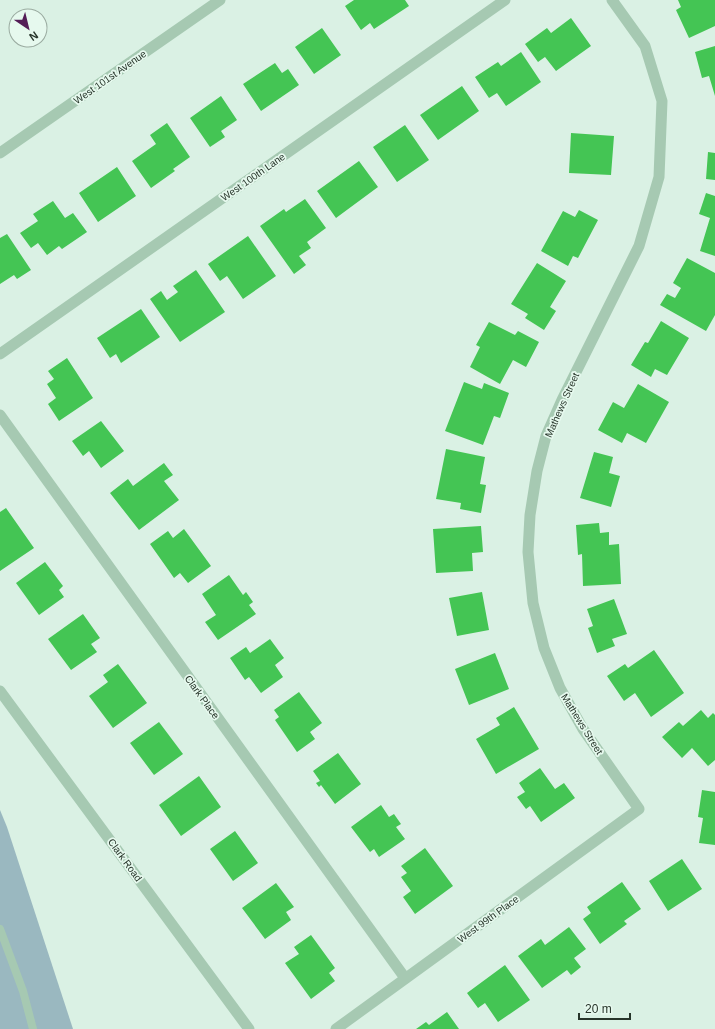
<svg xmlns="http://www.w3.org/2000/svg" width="715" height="1029" viewBox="0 0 715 1029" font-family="Helvetica,sans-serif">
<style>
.green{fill:#9ab8c0}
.building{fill:#44c554}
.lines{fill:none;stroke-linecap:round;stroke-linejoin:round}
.service{stroke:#a6c9b2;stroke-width:8}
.minor{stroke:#a6c9b2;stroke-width:11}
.tertiary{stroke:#a6c9b2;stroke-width:11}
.labels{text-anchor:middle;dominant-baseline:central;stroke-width:3.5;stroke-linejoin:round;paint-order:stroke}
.street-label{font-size:10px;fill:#27352a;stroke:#e6f9ee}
</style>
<rect width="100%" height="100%" fill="#daf1e4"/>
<path class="green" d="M0,810L7,827L73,1029H0Z"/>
<path class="building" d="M354,0H405L409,6L374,29L370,23L361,30L345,6Z
M678,0H715V26L689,38L676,10L681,7Z
M571,18L591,46L556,71L545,57L538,62L525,44L547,28L551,33Z
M322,28L341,55L314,74L295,47Z
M715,46V96L709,76L702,78L695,52Z
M521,52L541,82L506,106L497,93L489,98L475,77L498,62L501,66Z
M275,63L282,73L288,69L299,85L261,111L243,84Z
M462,86L479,111L438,140L420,115Z
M221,96L237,120L221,131L225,137L210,147L190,118Z
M167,123L190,157L173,169L175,171L151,188L132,161L156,144L150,135Z
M405,125L429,160L397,182L373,147Z
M571,133L614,136L611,175L569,173Z
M708,152L715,153V180L706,179Z
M359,161L378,187L336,218L317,191Z
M117,167L136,196L98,222L79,193Z
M706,193L715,196V256L700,251L710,218L699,214Z
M305,199L326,228L307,242L311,248L299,256L306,265L294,274L260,226L284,209L286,212Z
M53,201L65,218L73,213L87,232L62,249L59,246L47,255L38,243L31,248L20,233L38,221L33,214Z
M579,210L598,220L578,258L573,256L568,266L541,251L563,211L575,217Z
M7,234L31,270L17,279L14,275L0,284V238Z
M248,236L276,276L243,299L227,276L220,281L208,264Z
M687,258L715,273V315L706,331L660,305L667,294L675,298L681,288L673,283Z
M537,263L566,281L550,307L556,311L544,330L525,318L528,314L511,304Z
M196,270L225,312L180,342L150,299L161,291L167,300L178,292L173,286Z
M141,309L160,337L121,363L116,354L110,358L97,338Z
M661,321L689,338L667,375L655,369L651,377L631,365L645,342L648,343Z
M489,322L515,335L518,331L539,342L526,367L513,360L500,384L470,367L480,347L476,345Z
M67,358L93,398L59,421L48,404L56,398L47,384L54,379L48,371Z
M464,382L482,389L484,383L509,393L500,418L494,416L483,445L445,431Z
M638,384L669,402L646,443L627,433L622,443L598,430L613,402L624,408Z
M101,421L124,451L101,468L89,451L83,456L72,441Z
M446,449L485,457L480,484L486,485L481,513L460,509L461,503L436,499Z
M594,452L613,457L609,473L620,476L611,507L580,498Z
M164,463L173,475L164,481L179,500L139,530L110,493L128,479L133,486Z
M6,508L34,548L0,571V512Z
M599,523L600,533L609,532V545L619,544L621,584L583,586L582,554L578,555L576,525Z
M481,526L483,552L472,553L473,571L436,573L433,529Z
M184,529L211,566L188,583L180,573L174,578L150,544L168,531L173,538Z
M45,562L63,586L59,590L64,597L39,615L16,583Z
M229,575L243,595L246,592L253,602L249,605L256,614L218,640L205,622L216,615L202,594Z
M482,592L489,630L457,636L449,598Z
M614,599L627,634L612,639L615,646L597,653L588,628L593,626L587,609Z
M83,614L100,638L91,644L97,652L71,670L48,639Z
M270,639L284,658L275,665L283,677L261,693L249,677L245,680L230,658L246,647L250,653Z
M654,650L684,693L651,717L635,693L624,701L607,676L625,664L628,668Z
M495,653L509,689L469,705L455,669Z
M118,664L147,703L113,728L89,696L108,682L103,675Z
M299,692L322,723L310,732L315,739L297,752L275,720L279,717L274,710Z
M514,707L539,749L496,774L476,739L500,725L496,718Z
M701,710L708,718L713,713L715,715V760L708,766L692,748L682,758L662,737L679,722L683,726Z
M159,722L183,754L154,775L130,743Z
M338,753L361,784L335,804L321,785L319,787L316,783L320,781L313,771Z
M540,768L555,789L564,783L575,798L541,822L530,806L526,809L517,797L525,792L519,783Z
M199,776L221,807L181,836L159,805Z
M702,790L715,792V845L699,843L703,818L698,817Z
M381,805L389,817L394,814L401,824L396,827L405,839L379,857L374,849L370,852L351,827Z
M235,831L258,863L233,881L210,849Z
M425,848L453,886L415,914L403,897L411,891L401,877L407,873L401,866Z
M682,859L702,889L668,911L649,881Z
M622,882L641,909L624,921L627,924L600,944L583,919L591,913L587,907Z
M276,883L294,907L286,912L291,920L265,939L242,908Z
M569,927L586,949L574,958L581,967L571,975L567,970L542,988L518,956L541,939L545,945Z
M311,935L335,968L329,973L335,981L311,999L285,963L299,954L294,947Z
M505,965L530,1000L498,1022L485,1003L478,1008L467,993Z
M447,1012L459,1029H416L426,1022L429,1025Z"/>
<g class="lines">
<path class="service" d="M0,929L23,991L33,1029"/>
<path class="minor" d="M0,354L505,0
M0,415L405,978
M336,1029L639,809L583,729L560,688L544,648L533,603L528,552L530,515L537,471L546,436L562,400L639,246L659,177L662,101L645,46L612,0"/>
<path class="tertiary" d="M0,153L220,0
M0,691L249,1029"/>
</g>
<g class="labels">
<g class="street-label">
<text transform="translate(110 77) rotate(-35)">West 101st Avenue</text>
<text transform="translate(253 177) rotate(-35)">West 100th Lane</text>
<text transform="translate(562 405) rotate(-66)">Mathews Street</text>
<text transform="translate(202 697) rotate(54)">Clark Place</text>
<text transform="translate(582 724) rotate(58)">Mathews Street</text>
<text transform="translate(125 860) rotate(54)">Clark Road</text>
<text transform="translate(488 919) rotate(-36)">West 99th Place</text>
</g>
</g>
<g transform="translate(28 28) rotate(145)"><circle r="19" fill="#e6f9ee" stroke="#9aaba0"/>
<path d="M0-3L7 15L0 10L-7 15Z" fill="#541d57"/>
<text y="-6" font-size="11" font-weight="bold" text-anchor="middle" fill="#27352a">N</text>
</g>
<path d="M579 1013v6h51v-6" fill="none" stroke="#27352a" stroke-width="2"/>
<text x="585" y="1013" font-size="12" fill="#27352a" stroke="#e6f9ee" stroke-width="3" paint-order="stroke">20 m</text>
</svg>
